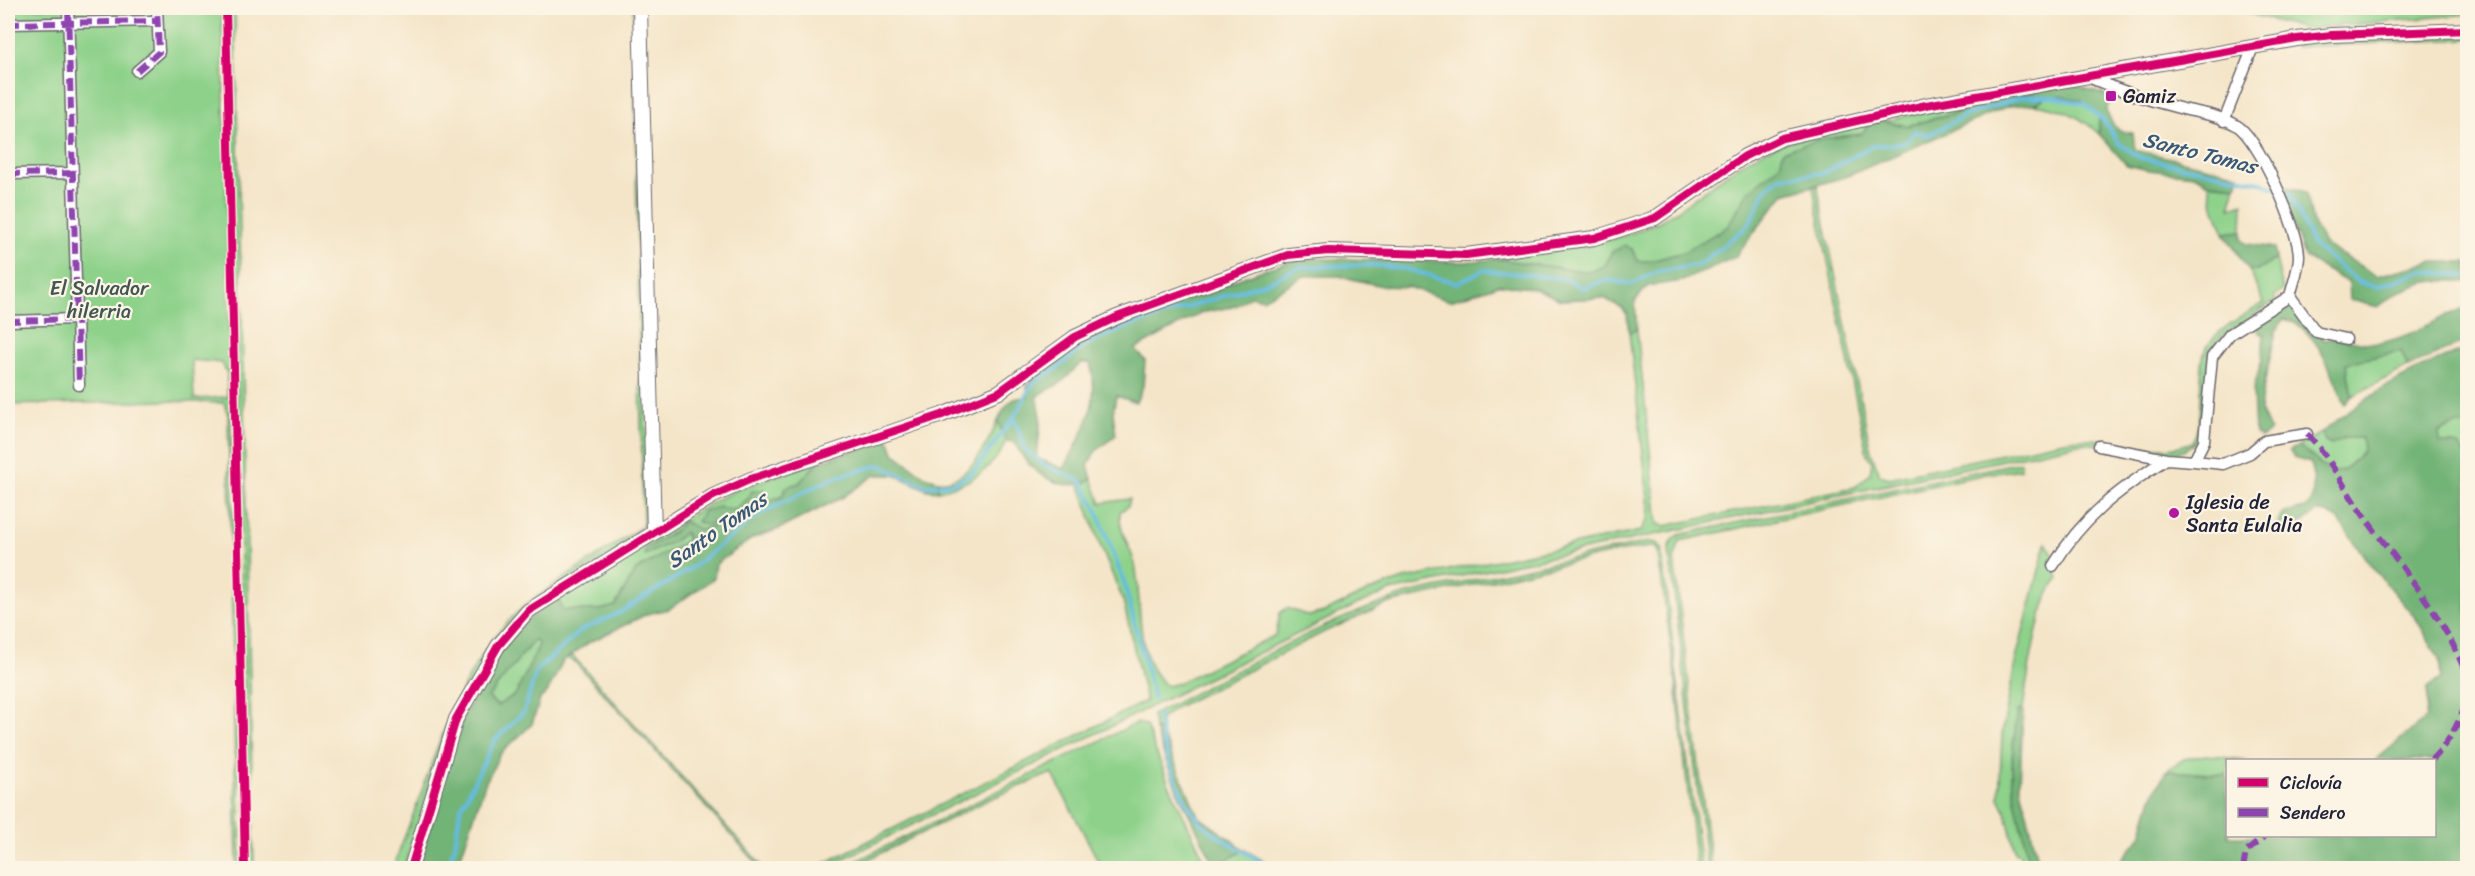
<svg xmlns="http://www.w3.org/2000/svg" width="2475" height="876" viewBox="0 0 2475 876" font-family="Sriracha,sans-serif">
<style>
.green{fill:#8dd18a;stroke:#587a62;stroke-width:1.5;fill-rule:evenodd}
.forest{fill:#72b376;stroke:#4a6a58;stroke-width:1.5;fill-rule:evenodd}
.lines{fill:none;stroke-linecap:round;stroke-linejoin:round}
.stream{stroke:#63bce0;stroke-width:4}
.minor-casing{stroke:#6c666c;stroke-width:13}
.tertiary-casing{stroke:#6c666c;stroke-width:16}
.minor{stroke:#fff;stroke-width:10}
.tertiary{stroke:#fff;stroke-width:14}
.quiet{stroke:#8e44ad;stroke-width:6;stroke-dasharray:12 6;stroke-linecap:butt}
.cycleway-casing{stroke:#fcf5e5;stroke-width:11}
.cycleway{stroke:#d6006c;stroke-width:8}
.poi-dot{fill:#b5179e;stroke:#fcf5e5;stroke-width:2}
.labels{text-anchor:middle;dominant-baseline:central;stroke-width:4.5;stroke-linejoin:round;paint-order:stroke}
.poi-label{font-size:20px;fill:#22223b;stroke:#fcf5e5;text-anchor:start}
.park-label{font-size:20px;fill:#425753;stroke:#fcf5e5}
.water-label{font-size:21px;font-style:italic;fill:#395875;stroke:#fcf5e5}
</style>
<rect width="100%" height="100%" fill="#fcf5e5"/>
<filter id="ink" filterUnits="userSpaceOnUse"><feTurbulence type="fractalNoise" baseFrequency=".0167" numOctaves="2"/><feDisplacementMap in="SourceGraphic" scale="12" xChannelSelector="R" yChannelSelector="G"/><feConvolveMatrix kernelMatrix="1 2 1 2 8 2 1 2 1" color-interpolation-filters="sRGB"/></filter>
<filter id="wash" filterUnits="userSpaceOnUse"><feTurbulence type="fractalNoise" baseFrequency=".008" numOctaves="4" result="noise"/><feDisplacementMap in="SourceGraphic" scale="24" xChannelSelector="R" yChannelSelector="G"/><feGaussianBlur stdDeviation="1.35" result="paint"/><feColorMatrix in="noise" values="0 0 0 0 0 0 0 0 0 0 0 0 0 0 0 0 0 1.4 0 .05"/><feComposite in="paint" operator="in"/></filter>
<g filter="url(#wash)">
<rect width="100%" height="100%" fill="#f4e5c8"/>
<path class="green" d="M8,8H222L241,868H237L228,415L224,403L165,401L8,405ZM192,360L222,363L227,374V397L194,399Z
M229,8H235L254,868H248Z
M633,8L649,513L644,534L533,602L447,730L404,868H394C400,844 411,823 419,799C444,727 471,646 534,598L643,526Z
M2243,8H2467L2468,14L2305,29L2247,13Z
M2467,35V39L2295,47L2296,43Z
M2058,96L2081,100L2099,116V134C2079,115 2061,108 2034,104L2046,97Z
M1982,100L1963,111L1906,126L1883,121Z
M1868,124L1862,134L1821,139L1781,165L1748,192L1728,227L1684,252L1651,261H1637L1632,249L1612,252L1605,266L1589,272L1497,259C1548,251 1605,247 1652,225C1691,206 1721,173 1758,154C1792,137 1831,132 1868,124Z
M2209,183L2236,186L2230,208L2243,203L2242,231L2224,233L2212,200Z
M1817,185L1871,452L1880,475L1889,478L2064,441C2073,440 2083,438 2092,439C2128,441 2157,457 2192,442C2208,410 2196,382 2204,354C2211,331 2245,315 2264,303L2249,270L2257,271L2276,259L2283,290L2274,296L2276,300L2223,335L2210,351L2201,434C2177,473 2120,444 2083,443L1391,591L1356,605L825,868H815L1146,701L1123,600L1100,545L1080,486L1092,479L1101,503L1130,499L1128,506L1120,512C1118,532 1131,546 1135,565C1143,603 1133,659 1167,686L1178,683L1276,635L1280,613L1287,608L1309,616L1324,612L1369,591L1404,579L1641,531L1648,518L1649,507L1629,332L1637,330L1658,524L1665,526L1855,487L1870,474L1872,462L1867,454L1813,187Z
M2402,351L2408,367L2352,396L2346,363Z
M998,421L1006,441C994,470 967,485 938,491V481C969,484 987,444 998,421Z
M2455,425L2467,426V458L2459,445L2440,443L2439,432Z
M2322,432L2325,441L2331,444L2344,438H2362L2363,451L2344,470L2332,473L2299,446Z
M818,462L799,483L786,487L782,497L762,501L748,499L733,510L719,507L720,524L701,530L683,521L676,530L645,549L673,542L686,532L688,540L636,570L615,606L600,610H562L558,596L711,503L740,488Z
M2021,462V469L1986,474L1680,541L1674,559L1711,868H1707L1669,550L1672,540L1679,535Z
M1649,542L1656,543L1661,548L1701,868H1693L1696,866L1676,683L1657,548L1650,547L1617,552L1390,603L1326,631L1175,708L1161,719V731L1155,730L1152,715C1235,673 1318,622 1408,594Z
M2046,543L2054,556L2051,565L2059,578C2038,599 2027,679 2023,709L2018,711C2014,735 2010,761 2013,786C2016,814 2027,840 2028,868H2020V853H2016L2005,810L1999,798L2002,735L2015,663Z
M535,639L539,645L516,695L498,706L488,697Z
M572,655L764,868H761L575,662L567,658Z
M1138,722L1146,726L1168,782L1208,868H1102L1052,773L988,800L851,868H842Z
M2206,755L2246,760H2228L2227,775L2166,771L2184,759Z
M1245,850L1276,868H1216L1215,866Z"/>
<path class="forest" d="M2075,85L2111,97L2106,111C2113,126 2116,132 2133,133L2135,150L2231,172L2239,175L2236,186L2209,183L2194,175L2149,170L2127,165L2099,134V116L2081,100L2058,96L2046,97L2034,104L2008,106L1845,177L1784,194L1735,257L1682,281L1648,286L1635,301L1637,330L1629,332L1627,314L1622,308L1604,298L1561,300L1534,288L1499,285L1450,301L1408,287L1382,286L1339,276H1304L1263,299L1250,296L1236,306L1201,313L1135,349L1145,360L1143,386L1136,402L1116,396L1113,413L1116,435L1095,452L1088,465L1092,479C1062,496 1026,471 1015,442L1006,441L998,421C1005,406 1010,396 1028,397L1027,386L1047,364L1076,342L1106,328L1268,268L1303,258L1463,262L1497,259L1589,272L1605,266L1612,252L1625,245L1632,249L1637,261H1651L1684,252L1727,227L1748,192L1780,165L1783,151L1821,139L1862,134L1868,124L1883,121L1907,126L1963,111L1982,100ZM1081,363H1090C1102,405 1082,433 1064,469L1037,458L1041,416L1037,396L1061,383Z
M2279,185L2306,192L2313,224L2325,245L2377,276L2431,262H2467V282C2430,278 2407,283 2378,307L2350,300L2349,283L2305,258Z
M2242,231V240L2247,244L2274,248L2276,259L2257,271L2249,270L2224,233Z
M2290,305L2324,340C2346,335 2362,346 2380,343C2411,337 2438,318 2467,307V341L2408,367L2401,351L2346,363L2352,396L2345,404C2333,376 2316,324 2283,319L2276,331L2262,394L2260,411L2270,431L2261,438L2255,434L2253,391L2262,360L2264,334L2259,333L2255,324Z
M2467,349V426L2455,425L2439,432L2440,443L2459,445L2467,458V868H2114L2141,836L2152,797L2166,771L2227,775L2228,836H2434V760H2376L2426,718L2428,688L2441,678L2439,658L2417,620L2371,566L2338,519L2327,513L2317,512L2287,533L2278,524L2281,514L2305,508L2312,501L2314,479L2310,463L2294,458L2289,450L2299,446L2331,473L2344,470L2363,451L2362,438H2344L2331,444L2325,441L2322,432C2370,394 2409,370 2467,349Z
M889,439L894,453L923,475L938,481V491L928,490L895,475H875L843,497L779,529L753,538L716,564L714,578L669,609L647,614L590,642L563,661L548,691L540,699L532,724L500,754L485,784L457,868H418L462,718L507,640L529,618L558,596L562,610H600L615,606L636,570L688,540L685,532L673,542L645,555V549L676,530L683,521L701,530L720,524V521L705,525L697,522L703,511L719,507L733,510L748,499L752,491L765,490L763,501L782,497L786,487L799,483L818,462ZM535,639L539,645L516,694L497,706L488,697Z
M2023,709L2020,784L2040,868H2028C2027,840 2016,814 2013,786C2010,761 2014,735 2018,711Z
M1155,730L1161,731L1198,816L1245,850L1215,866L1177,790Z"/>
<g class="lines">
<path class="stream" d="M1014,418L1026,451L1046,466L1081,481L1096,508L1124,582L1154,699
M1158,714C1163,749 1178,803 1206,827C1225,843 1251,855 1272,868
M446,868L455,846L460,810L495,740L524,712L536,671L580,631L619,613L693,567L758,515L833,478L879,465L925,486L955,483L973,472L1014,417L1033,383L1056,369L1086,345L1132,325L1270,281L1300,267L1373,265L1406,269L1457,283L1483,270L1566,279L1583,288L1606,280L1632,284L1657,272L1700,264L1748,226L1766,189L1780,177L1824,173L1872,146L1906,143L1915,131L1928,135L1966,115L2022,97H2054L2085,104L2104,121L2118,143L2140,158L2256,181L2290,193L2313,245L2359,282L2377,287L2423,271L2468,276"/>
</g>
</g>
<g filter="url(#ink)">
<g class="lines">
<defs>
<path id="minor" d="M68,8L79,385
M8,24L157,21
M137,71L159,52L157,8
M2088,77C2118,90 2147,100 2179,108C2198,113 2219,115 2236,125C2259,138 2299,230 2299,256C2299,268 2293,284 2290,296L2230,334L2212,357L2204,441L2194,461L2166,459L2099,446
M2224,121L2253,47
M8,174L73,173
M2290,296L2316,332L2346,339
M8,321L77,319
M2194,461L2223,464L2250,453L2264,441L2307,434
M2053,566C2083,516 2118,491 2166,459"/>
<path id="tertiary" d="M640,8L654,532
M411,868L456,719L498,646L528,611L713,496L751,479L942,415L999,392L1075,337L1117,317L1288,255L1328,251L1466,255L1594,238L1655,218L1745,156L1782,138L1926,105L2297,39L2332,35L2468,30"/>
</defs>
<use href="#minor" class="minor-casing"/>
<use href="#tertiary" class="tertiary-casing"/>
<use href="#minor" class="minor"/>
<use href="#tertiary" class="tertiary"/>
<path class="quiet" d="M68,8L79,385
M8,24L157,21
M137,71L159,52L157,8
M8,174L73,173
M8,321L77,319
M2307,434C2329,455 2342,485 2359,509C2398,564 2445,615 2468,679
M2431,760C2449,743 2459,723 2468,699
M2243,868L2246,852L2265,836"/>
<defs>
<path id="cycleway" d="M226,8L245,868
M411,868L456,719L498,646L528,611L713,496L751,479L942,415L999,392L1075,337L1117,317L1288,255L1328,251L1466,255L1594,238L1655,218L1745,156L1782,138L1926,105L2297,39L2332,35L2468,30"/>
</defs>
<use href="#cycleway" class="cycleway-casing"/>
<use href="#cycleway" class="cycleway"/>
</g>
</g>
<g class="poi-dot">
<rect x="2105" y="90" width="12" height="12" rx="3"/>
<circle cx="2174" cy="513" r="6"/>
</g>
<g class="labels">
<g class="poi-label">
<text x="2123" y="96">Gamiz</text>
<text x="2186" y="502">Iglesia de<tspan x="2186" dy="23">Santa Eulalia</tspan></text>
</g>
<g class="park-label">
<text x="99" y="288">El Salvador<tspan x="99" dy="23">hilerria</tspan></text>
</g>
<g class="water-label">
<text transform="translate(2200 153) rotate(14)">Santo Tomas</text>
<text transform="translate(717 530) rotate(-35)">Santo Tomas</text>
</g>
</g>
<rect width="2475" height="876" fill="none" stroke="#fcf5e5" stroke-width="30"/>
<rect x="2226" y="759" width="210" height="78" fill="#fcf5e5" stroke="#a5a1a1" stroke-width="1.5"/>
<rect x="2238" y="778" width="30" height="9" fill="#d6006c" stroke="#a5a1a1" stroke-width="1.5"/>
<text x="2280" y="789" font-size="18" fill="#22223b">Ciclovía</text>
<rect x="2238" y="808" width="30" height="9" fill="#8e44ad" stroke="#a5a1a1" stroke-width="1.5"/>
<text x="2280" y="819" font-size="18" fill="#22223b">Sendero</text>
</svg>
